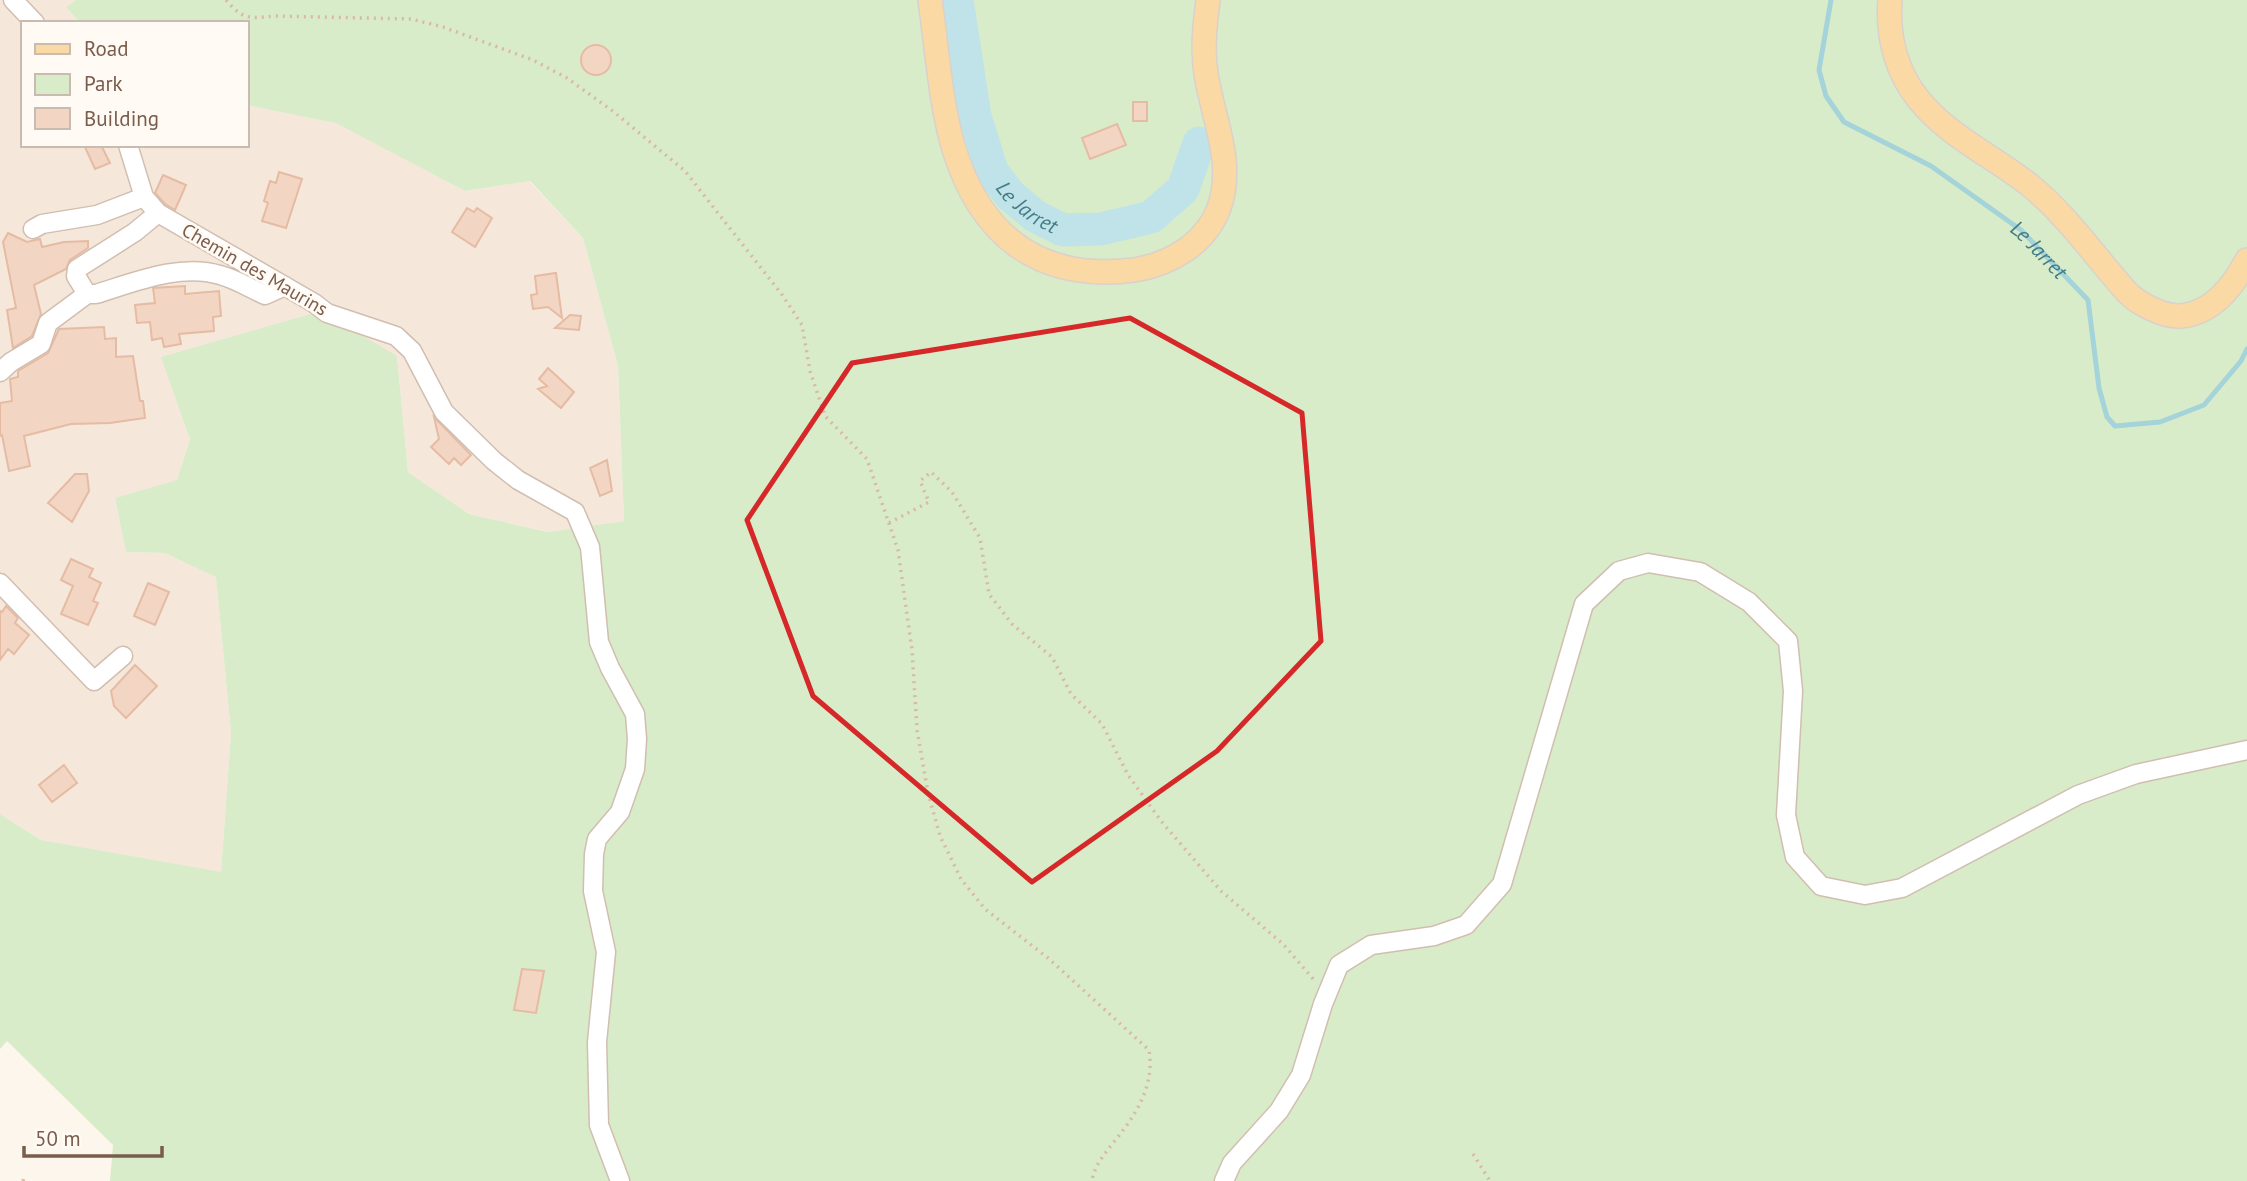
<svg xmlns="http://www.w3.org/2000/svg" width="2247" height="1181" viewBox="0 0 2247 1181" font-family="'PT Sans',sans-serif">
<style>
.residential{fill:#f5e8da}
.green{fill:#d8ecc9}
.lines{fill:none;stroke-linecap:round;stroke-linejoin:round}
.stream{stroke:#a5d3da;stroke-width:5}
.river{stroke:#bfe3e8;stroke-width:33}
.building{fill:#f3d5c3;stroke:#e6bba3;stroke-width:2}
.minor-casing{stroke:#d1beb0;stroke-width:21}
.major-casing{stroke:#dad1cd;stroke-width:26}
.path{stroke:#d9b8a5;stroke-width:3.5;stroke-dasharray:2 5;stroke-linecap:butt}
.minor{stroke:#fff;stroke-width:18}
.major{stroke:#fbd9a5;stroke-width:23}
.marked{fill:none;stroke:#d62828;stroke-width:5;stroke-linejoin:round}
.labels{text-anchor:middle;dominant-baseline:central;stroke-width:5;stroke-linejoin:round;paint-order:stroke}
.street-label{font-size:19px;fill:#7a5c4d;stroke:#fffaf3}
.water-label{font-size:21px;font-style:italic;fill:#437c86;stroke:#fffaf3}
</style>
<rect width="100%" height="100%" fill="#fdf6ec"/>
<path class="residential" d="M0,0H76L66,7L80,23H23V145H247V105L336,122L465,191L529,181L583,238L618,366L624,521L549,532L469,514L408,472L397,356L162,357L190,441L177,481L115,498L126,552L165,553L216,576L231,733L221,873L41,840L0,814Z"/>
<path class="green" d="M76,0H2247V1181H110L113,1145L7,1041L0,1049V814L41,840L221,872L231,733L216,577L165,553L126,552L115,498L177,480L190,440L161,357L321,311L397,356L408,472L469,514L548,532L624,521L618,366L583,238L530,181L465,191L336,123L247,105V23H80L66,7Z"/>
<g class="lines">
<path class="stream" id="s1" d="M1831,0L1819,70L1826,96L1844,122L1931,166L2021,230L2088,300L2099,388L2107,417L2115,426L2160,422L2204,405L2241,361L2247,349"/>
<path class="river" id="s2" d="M957,0L975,116L992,171L1010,195L1035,216L1063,230L1101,229L1151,217L1183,189L1199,143"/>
</g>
<path class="building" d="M581 60a15 15 0 1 1 30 0a15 15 0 1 1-30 0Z
M1133,102H1147V121H1133Z
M1117,124L1126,145L1090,159L1082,138Z
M84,145H101L110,163L95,169Z
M279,172L302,179L286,228L262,221L268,203L264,201L270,181L276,183Z
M163,175L186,185L175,210L165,204L155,193Z
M467,208L474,212L477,208L492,218L475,247L452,232Z
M8,233L27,242L40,239L42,247L64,242L88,241V248L70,260L66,269L34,285L41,314L32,336L13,348L7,310L16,308L3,242Z
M556,273L562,318L548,307L533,309L531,295L537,294L535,276Z
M185,286V294L219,291L221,316L213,317L214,331L179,334L181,344L164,347L162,338L152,340L150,322L137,323L135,305L155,303L153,288Z
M570,315L581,316L579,330L555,328Z
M104,327L105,339L116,338V357L133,356L140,401H143L145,418L110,423L71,424L24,436L30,466L9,471L2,435L0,436V403L12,401L10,379L18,377V371L48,353L59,329Z
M548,368L574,392L561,408L538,389L547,386L539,379Z
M434,417L471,455L461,465L454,458L449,464L431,447L439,439Z
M607,460L612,491L600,496L590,468Z
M75,474H87L89,491L72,522L48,503Z
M71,559L93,569L89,577L101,583L93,601L98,603L88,625L61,614L73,586L61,580Z
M148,583L169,592L155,625L134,616Z
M6,606L18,618L15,623L29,635L14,654L8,649L0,660V611L2,612Z
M135,665L157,686L126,718L114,706L111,691Z
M64,765L77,783L52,802L39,785Z
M522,969L544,971L536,1013L514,1010Z"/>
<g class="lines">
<defs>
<path id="minor" d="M13,0L35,23
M128,145L144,197L158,213L314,303L327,313L396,336L412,351L444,412L494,461L518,480L575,512L590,547L599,642L610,668L635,714L637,739L635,769L620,812L597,839L594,854L593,891L606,952L597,1042L599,1125L620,1181
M158,213L135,232L77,269L76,276L87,294H96C135,282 180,263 220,275C236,279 251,289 265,295L285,286
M33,229L42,224L97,215L144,197
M0,372L11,362L41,344L48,323L87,294
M0,583L94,681L123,656
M1224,1181L1232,1163L1279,1111L1301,1075L1323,1004L1339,965L1371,945L1434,936L1466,925L1502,884L1584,604L1619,571L1648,563L1700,572L1749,602L1788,641L1793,691L1786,815L1795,857L1821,886L1865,895L1902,888L2078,795L2136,774L2247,750"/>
<path id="major" d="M930,0C937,48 940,100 953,146C980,236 1039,282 1134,270C1171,264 1205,244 1219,208C1235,163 1213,119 1206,74C1202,48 1205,25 1208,0
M1890,0C1887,35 1896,72 1919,100C1949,137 1996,158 2032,187C2068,217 2094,255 2125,290C2136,303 2163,317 2181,316C2213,313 2233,286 2247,260"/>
</defs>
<use href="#minor" class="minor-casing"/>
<use href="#major" class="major-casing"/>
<path class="path" d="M226,0C242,19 249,19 274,16L411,19L443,27L533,60L567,78L614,112L685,171L783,296L802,325L810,371L825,416L867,459L898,550L912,650L917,730L928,793L940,836L961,879L985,909L1048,958L1149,1050C1155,1087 1135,1116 1113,1143C1104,1155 1094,1166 1092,1181
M889,523L929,502L920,481L931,472L952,492L980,538L989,594L1012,624L1052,657L1071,694L1102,724L1128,775L1161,821L1221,891L1283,944L1314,980
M1473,1154L1490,1181
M23,1181L24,1177"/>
<use href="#minor" class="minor"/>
<use href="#major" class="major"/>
</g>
<path class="marked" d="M1130,318L1302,413L1321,641L1217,751L1032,882L813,696L747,520L852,363Z"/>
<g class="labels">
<g class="street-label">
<text transform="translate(255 269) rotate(30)">Chemin des Maurins</text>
</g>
<g class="water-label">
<text stroke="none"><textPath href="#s2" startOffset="226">Le Jarret</textPath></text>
<text stroke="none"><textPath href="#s1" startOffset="364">Le Jarret</textPath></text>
</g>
</g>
<rect x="21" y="21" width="228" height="126" fill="#fffaf3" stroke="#cabbb1" stroke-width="2"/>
<rect x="35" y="44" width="35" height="10" fill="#fbd9a5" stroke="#cabbb1" stroke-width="2"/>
<text x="84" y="56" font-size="21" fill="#7a5c4d">Road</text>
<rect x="35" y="74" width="35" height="21" fill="#d8ecc9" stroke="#cabbb1" stroke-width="2"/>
<text x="84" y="91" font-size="21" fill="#7a5c4d">Park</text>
<rect x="35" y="108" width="35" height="21" fill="#f3d5c3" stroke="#cabbb1" stroke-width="2"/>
<text x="84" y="126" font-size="21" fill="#7a5c4d">Building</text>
<path d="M24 1146v10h138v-10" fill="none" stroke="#7a5c4d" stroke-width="3.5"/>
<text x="35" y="1146" font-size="21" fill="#7a5c4d" stroke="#fffaf3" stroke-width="5" paint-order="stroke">50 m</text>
</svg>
